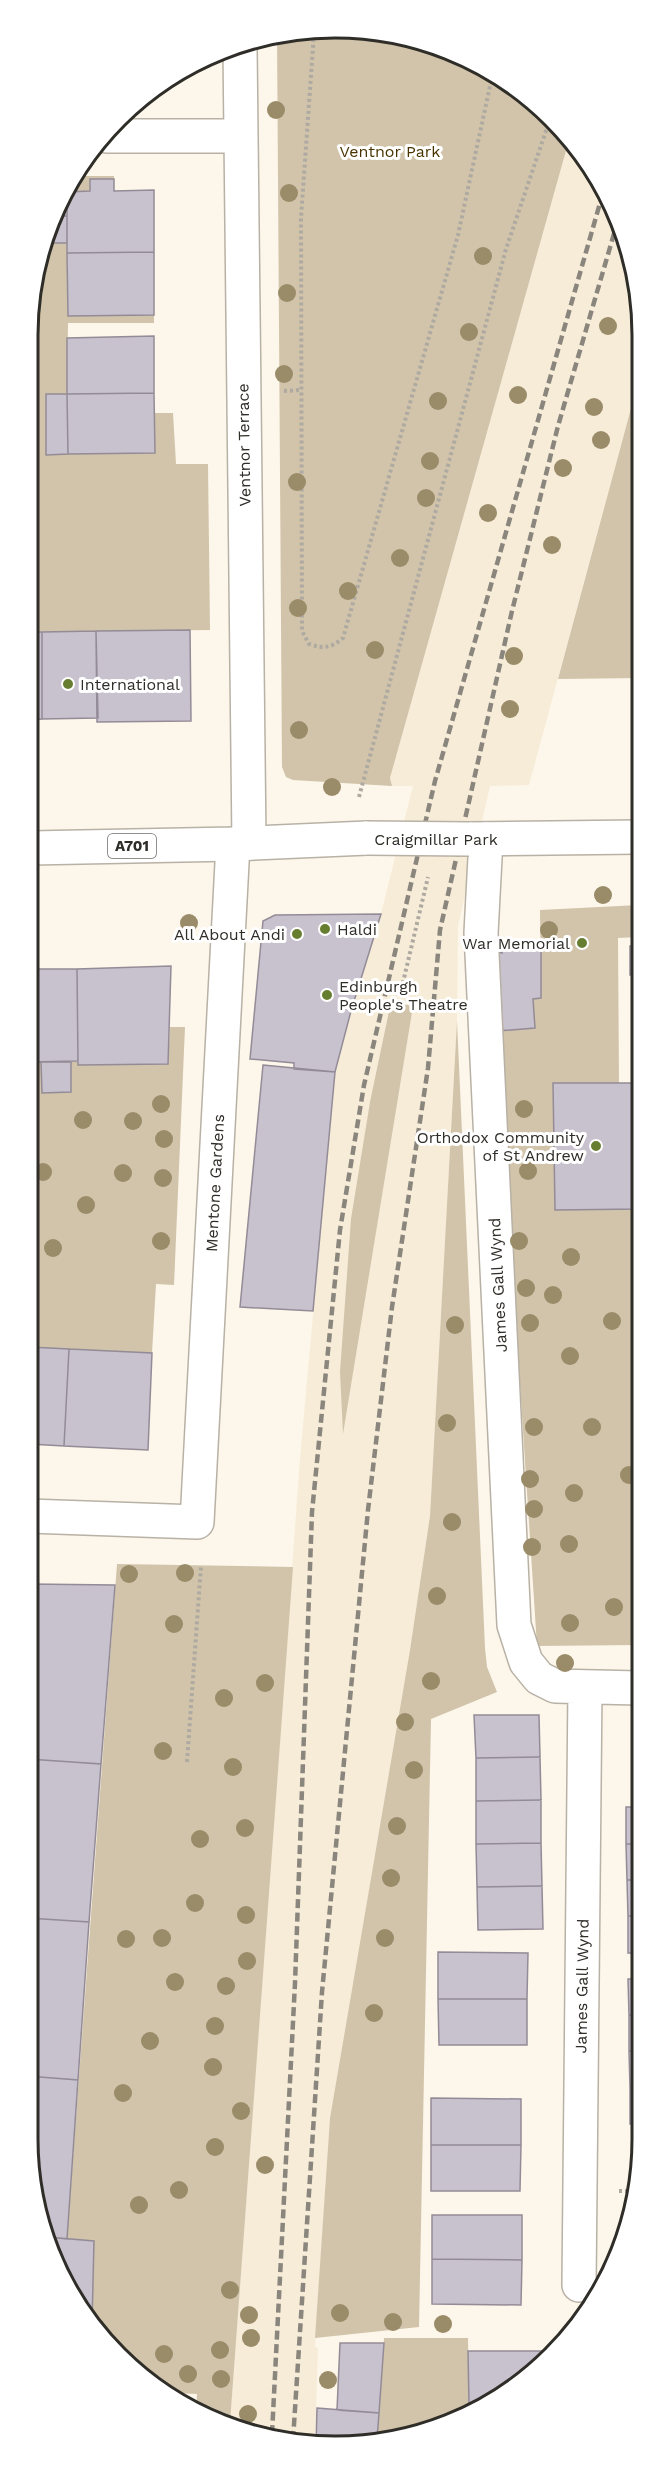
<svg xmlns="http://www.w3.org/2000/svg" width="670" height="2473" viewBox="0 0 670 2473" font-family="'Work Sans',sans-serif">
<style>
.built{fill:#f6ecd8}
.green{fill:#d1c4aa}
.building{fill:#c8c1ce;stroke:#938c97;stroke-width:1.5}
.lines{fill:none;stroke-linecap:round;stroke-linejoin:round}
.minor-casing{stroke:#b8b1a5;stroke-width:36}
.primary-casing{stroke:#b8b1a5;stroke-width:36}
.path{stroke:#afaaa1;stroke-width:4;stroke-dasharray:3 3;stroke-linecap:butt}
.minor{stroke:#fff;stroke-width:33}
.primary{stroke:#fff;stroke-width:33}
.rail{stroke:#8a867e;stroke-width:4.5;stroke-dasharray:9 4.5;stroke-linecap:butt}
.primary-bridge-casing{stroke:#b8b1a5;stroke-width:36;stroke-linecap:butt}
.primary-bridge{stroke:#fff;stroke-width:33}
.tree{fill:#9a8b69}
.poi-dot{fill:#677e30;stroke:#fff;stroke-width:2}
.labels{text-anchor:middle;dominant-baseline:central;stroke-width:6;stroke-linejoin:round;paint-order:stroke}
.shield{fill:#fff;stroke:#6d6c68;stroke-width:1.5}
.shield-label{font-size:15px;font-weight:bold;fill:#2f2d28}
.park-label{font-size:16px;fill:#493400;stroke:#fff}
.street-label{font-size:16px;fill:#2f2d28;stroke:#fff}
.poi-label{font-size:16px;fill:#2f2d28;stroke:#fff;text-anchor:start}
.rim{fill:none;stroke:#2f2d28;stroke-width:3}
</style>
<rect width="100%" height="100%" fill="#fdf6ea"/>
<path class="built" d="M569,140L611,199L640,295V375L529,785L490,786L458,926L457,1021L430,1516L410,1650L330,2118L315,2347L318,2348L315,2445L230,2423L300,1459L335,1072L351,1011L381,914L413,786H392L390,778Z"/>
<path class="green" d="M277,33H395L489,68L553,117L569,140L390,778L392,786L293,780L286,777L282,767Z
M74,176H114V179L90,191H68Z
M46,243H67L68,315H154V323H68L67,394H46V454L155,453V413H173L176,464H208L210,630L32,632L33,275Z
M640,375V678L558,679Z
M639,905V937L618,938L619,1083L553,1084L555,1209H639L638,1645L537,1646L497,1031L535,1028L533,999L541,998L540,910Z
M391,1002L413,1006L343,1434L340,1372L351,1219L370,1102Z
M457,1021L485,1648L487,1667L497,1692L431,1719L419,2327L315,2338L330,2118L410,1650L430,1516Z
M170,1027H185L174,1285L156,1284L152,1353L29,1347L30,1062H41L42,1093L70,1092L71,1062L78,1061V1065L168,1064Z
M117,1564L293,1567L230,2423L198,2414L196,2413L197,2394L171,2393L104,2341L92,2323L94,2242L67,2239Z
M384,2338H468L469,2409L415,2435L377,2439Z"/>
<path class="building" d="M90,179H114V191L154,190V252L67,253V192L90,191Z
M67,192V216H57Z
M57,216H67V243H46Z
M154,252V315L68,316L67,253Z
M154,336V393L67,394V338Z
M154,393L155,453L68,454L67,394Z
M46,394H67L68,454L46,455Z
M190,630L191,721L97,722L96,631Z
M96,631L98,718L42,719V632Z
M32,632H42V719L31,720Z
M381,914L351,1011L335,1072L294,1069V1063L250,1059L263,921L275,915Z
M541,942V998L533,999L535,1028L497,1031L498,952L502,953V944Z
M630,946H639V975H630Z
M171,966L168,1064L78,1065L77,969Z
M31,969H77L78,1061L30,1062Z
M41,1062H71V1092L42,1093Z
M263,1065L335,1072L313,1311L240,1307Z
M553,1083H639V1209L555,1210Z
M29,1347L69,1349L64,1446L29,1444Z
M69,1349L152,1353L148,1450L64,1446Z
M29,1584L115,1585L101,1764L28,1759Z
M474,1715H539L540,1757L476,1758Z
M540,1757L541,1800L476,1801V1758Z
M28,1759L101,1764L89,1922L28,1918Z
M541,1800V1843L476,1844V1801Z
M626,1807H638V1844H626Z
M541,1843L542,1886L477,1887L476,1844Z
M626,1844H638V1880H627Z
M627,1880H638V1916H628Z
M542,1886L543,1929L478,1930L477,1887Z
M628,1916H638V1953H628Z
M28,1918L89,1922L78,2080L27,2076Z
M438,1952L528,1953L527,1999H438Z
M628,1979H638L637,2015H629Z
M438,1999H527V2045H439Z
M629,2015H637V2051H629Z
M629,2051H637V2088H630Z
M27,2076L78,2080L67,2239L47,2237L27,2138Z
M630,2088H637V2124H630Z
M431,2098L521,2099V2145H431Z
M431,2145H521L520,2191H431Z
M432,2215H522V2260L432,2259Z
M47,2237L94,2241L92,2323L50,2256Z
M432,2259L522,2260L521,2305L432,2304Z
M340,2343H384L379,2413L337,2410Z
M468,2351H542V2360L522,2383L478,2404H469Z
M317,2408L379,2413L377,2439L316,2445Z"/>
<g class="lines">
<defs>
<path id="minor" d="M240,47L249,843
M107,136H240
M486,839L481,933L514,1625L526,1662L539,1678L555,1686L638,1688
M29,1516L197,1522L233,844
M579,2285L585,1687"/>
<path id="primary" d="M469,839L639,837
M31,848L233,844L367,838"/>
</defs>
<use href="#minor" class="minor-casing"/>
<use href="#primary" class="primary-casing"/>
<path class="path" d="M314,33L301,218L302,631L309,644C324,649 331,648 343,638L458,235L490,86L495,73
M284,391L301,390
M359,797L506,249L551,116
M400,995L428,877
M187,1762L201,1566
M619,2191H637"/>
<use href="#minor" class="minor"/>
<use href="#primary" class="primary"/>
<path class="rail" d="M272,2434L295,1983L312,1512L340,1230L364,1085L435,781L604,189
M293,2440L322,1992L368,1510L392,1307L428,1068L440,930L512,611L558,426L618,220"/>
<defs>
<path id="primary-bridge" d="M367,838L469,839"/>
</defs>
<use href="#primary-bridge" class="primary-bridge-casing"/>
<use href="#primary-bridge" class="primary-bridge"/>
</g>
<g class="tree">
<circle cx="276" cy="110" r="9"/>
<circle cx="289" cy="193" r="9"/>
<circle cx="483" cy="256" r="9"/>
<circle cx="287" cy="293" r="9"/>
<circle cx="608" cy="326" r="9"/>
<circle cx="469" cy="332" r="9"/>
<circle cx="284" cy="374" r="9"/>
<circle cx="518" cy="395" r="9"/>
<circle cx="438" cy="401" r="9"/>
<circle cx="594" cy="407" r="9"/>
<circle cx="601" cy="440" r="9"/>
<circle cx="430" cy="461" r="9"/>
<circle cx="563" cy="468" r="9"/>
<circle cx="297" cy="482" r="9"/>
<circle cx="426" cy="498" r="9"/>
<circle cx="488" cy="513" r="9"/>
<circle cx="552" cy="545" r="9"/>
<circle cx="400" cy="558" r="9"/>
<circle cx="348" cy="591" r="9"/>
<circle cx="298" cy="608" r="9"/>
<circle cx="375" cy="650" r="9"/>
<circle cx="514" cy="656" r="9"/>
<circle cx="510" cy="709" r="9"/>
<circle cx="299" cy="730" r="9"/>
<circle cx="332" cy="787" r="9"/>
<circle cx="603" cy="895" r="9"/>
<circle cx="189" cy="923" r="9"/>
<circle cx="549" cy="930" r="9"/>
<circle cx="161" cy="1104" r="9"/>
<circle cx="524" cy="1109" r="9"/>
<circle cx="83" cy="1120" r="9"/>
<circle cx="133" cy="1121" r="9"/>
<circle cx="164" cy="1139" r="9"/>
<circle cx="528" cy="1171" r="9"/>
<circle cx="43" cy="1172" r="9"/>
<circle cx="123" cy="1173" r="9"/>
<circle cx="163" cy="1178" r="9"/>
<circle cx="86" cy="1205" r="9"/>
<circle cx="161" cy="1241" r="9"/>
<circle cx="519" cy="1241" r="9"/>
<circle cx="53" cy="1248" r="9"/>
<circle cx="571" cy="1257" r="9"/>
<circle cx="526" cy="1288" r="9"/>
<circle cx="553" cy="1295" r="9"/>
<circle cx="612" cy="1321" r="9"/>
<circle cx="530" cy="1323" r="9"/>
<circle cx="455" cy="1325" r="9"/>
<circle cx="570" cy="1356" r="9"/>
<circle cx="447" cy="1423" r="9"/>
<circle cx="534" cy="1427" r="9"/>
<circle cx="592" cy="1427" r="9"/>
<circle cx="629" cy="1475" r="9"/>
<circle cx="530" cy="1479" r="9"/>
<circle cx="574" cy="1493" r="9"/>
<circle cx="534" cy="1509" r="9"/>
<circle cx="452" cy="1522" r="9"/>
<circle cx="569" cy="1544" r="9"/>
<circle cx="532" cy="1547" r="9"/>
<circle cx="185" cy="1573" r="9"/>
<circle cx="129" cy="1574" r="9"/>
<circle cx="437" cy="1596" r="9"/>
<circle cx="614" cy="1607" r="9"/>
<circle cx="570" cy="1623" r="9"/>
<circle cx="174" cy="1624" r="9"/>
<circle cx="565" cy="1663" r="9"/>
<circle cx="431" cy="1681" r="9"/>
<circle cx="265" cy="1683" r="9"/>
<circle cx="224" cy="1698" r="9"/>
<circle cx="405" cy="1722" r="9"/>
<circle cx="163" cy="1751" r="9"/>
<circle cx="233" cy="1767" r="9"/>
<circle cx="414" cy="1770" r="9"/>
<circle cx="397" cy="1826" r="9"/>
<circle cx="245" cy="1828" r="9"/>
<circle cx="200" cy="1839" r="9"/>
<circle cx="391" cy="1878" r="9"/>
<circle cx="195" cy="1903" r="9"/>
<circle cx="246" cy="1915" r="9"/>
<circle cx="162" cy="1938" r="9"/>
<circle cx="385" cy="1938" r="9"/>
<circle cx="126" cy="1939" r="9"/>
<circle cx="247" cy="1961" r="9"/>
<circle cx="175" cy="1982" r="9"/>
<circle cx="226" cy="1986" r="9"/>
<circle cx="374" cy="2013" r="9"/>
<circle cx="215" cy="2026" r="9"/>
<circle cx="150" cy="2041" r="9"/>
<circle cx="213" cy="2067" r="9"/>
<circle cx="123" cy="2093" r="9"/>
<circle cx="241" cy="2111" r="9"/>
<circle cx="215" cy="2147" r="9"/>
<circle cx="265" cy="2165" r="9"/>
<circle cx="179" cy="2190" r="9"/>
<circle cx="139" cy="2205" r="9"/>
<circle cx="230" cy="2290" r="9"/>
<circle cx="340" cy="2313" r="9"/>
<circle cx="249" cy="2315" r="9"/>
<circle cx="393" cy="2322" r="9"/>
<circle cx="443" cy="2324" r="9"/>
<circle cx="251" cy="2338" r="9"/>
<circle cx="220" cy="2350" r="9"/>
<circle cx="164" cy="2354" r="9"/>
<circle cx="188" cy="2374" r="9"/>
<circle cx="221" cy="2379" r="9"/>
<circle cx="328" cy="2380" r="9"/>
<circle cx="248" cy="2414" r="9"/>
</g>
<g class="poi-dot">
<circle cx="68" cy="684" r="6"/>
<circle cx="325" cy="929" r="6"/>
<circle cx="297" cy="934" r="6"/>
<circle cx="582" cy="943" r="6"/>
<circle cx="327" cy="995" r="6"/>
<circle cx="596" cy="1146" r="6"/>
</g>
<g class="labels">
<rect class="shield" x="108" y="834" width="48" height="24" rx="4.5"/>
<g class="shield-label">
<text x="132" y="846">A701</text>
</g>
<g class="park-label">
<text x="390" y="151">Ventnor Park</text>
</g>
<g class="street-label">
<text transform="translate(244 445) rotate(-91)">Ventnor Terrace</text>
<text x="436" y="839">Craigmillar Park</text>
<text transform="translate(215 1183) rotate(-87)">Mentone Gardens</text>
<text transform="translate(498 1285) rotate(-93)">James Gall Wynd</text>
<text transform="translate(582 1986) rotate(-89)">James Gall Wynd</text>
</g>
<g class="poi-label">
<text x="80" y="684">International</text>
<text x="337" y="929">Haldi</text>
<text x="285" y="934" text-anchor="end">All About Andi</text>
<text x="570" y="943" text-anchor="end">War Memorial</text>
<text x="339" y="986">Edinburgh<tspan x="339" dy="18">People's Theatre</tspan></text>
<text x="584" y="1137" text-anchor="end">Orthodox Community<tspan x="584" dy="18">of St Andrew</tspan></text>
</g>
</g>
<path d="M0 0H670V2473H0ZM335 38H335A297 297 0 0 1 632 335V2139A297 297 0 0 1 335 2436H335A297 297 0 0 1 38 2139V335A297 297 0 0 1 335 38Z" fill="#fff" fill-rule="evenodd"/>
<path class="rim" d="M335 38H335A297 297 0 0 1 632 335V2139A297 297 0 0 1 335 2436H335A297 297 0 0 1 38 2139V335A297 297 0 0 1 335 38Z"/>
</svg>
